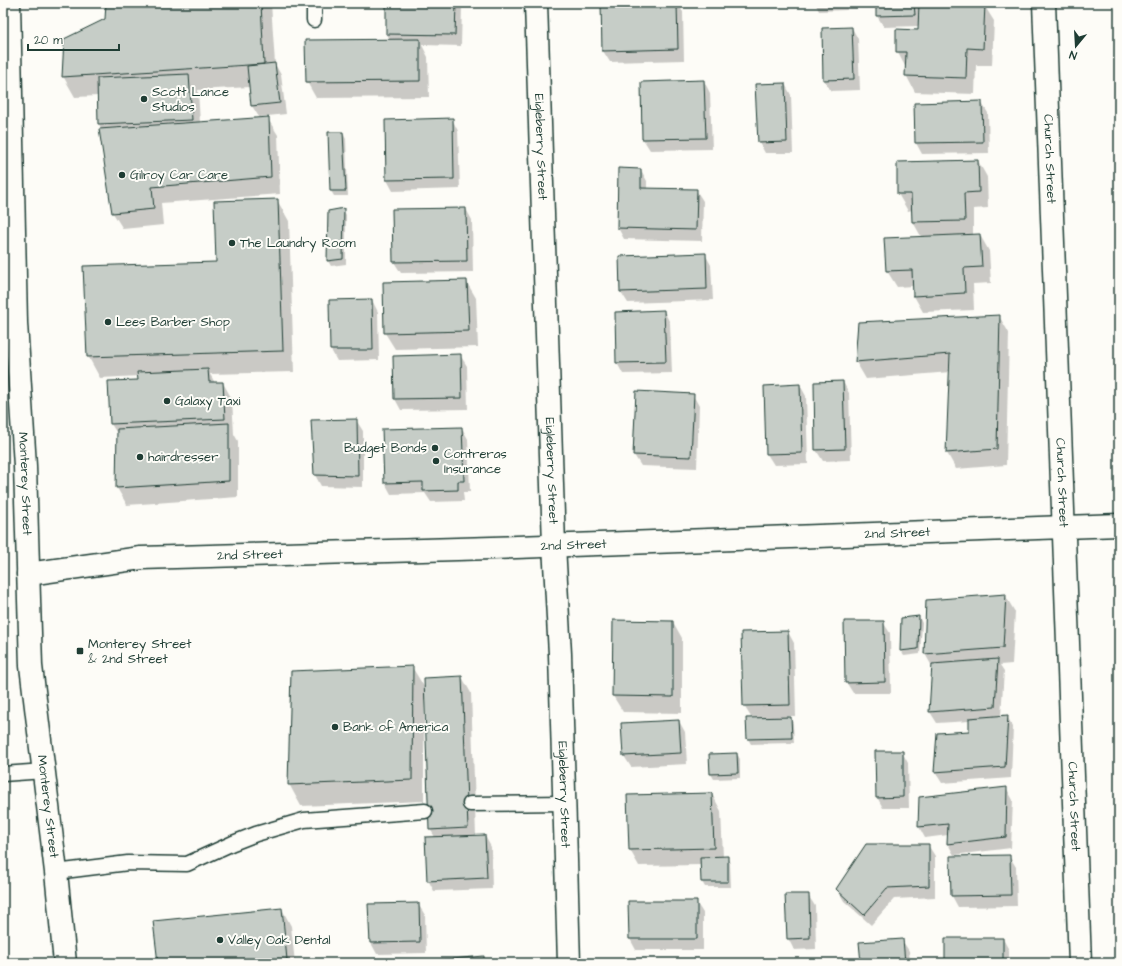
<svg xmlns="http://www.w3.org/2000/svg" width="1122" height="966" viewBox="0 0 1122 966" font-family="'Architects Daughter',sans-serif">
<style>
.shadow{fill:#0003}
.building{fill:#c6cdc7;stroke:#1f3d34}
.lines{fill:none;stroke-linecap:round;stroke-linejoin:round}
.lane-casing{stroke:#1f3d34;stroke-width:17}
.street-casing{stroke:#1f3d34;stroke-width:25}
.secondary-casing{stroke:#1f3d34;stroke-width:25}
.lane{stroke:#fdfcf7;stroke-width:14}
.street{stroke:#fdfcf7;stroke-width:22}
.secondary{stroke:#fdfcf7;stroke-width:22}
.poi-dot{fill:#1f3d34;stroke:#fdfcf7;stroke-width:1.5}
.labels{text-anchor:middle;dominant-baseline:central;stroke-width:4;stroke-linejoin:round;paint-order:stroke}
.poi-label{font-size:13px;fill:#1f3d34;stroke:#fdfcf7;text-anchor:start}
.street-label{font-size:13px;fill:#1f3d34;stroke:#fdfcf7}
</style>
<rect width="100%" height="100%" fill="#fdfcf7"/>
<filter id="ink" filterUnits="userSpaceOnUse"><feTurbulence type="fractalNoise" baseFrequency=".025" numOctaves="2"/><feDisplacementMap in="SourceGraphic" scale="8" xChannelSelector="R" yChannelSelector="G"/><feConvolveMatrix kernelMatrix="1 2 1 2 8 2 1 2 1" color-interpolation-filters="sRGB"/></filter>
<g filter="url(#ink)">
<path class="shadow" d="M107,3H271L275,64L281,75L286,114L259,117L252,106L250,87L198,90L200,123L268,119L278,135L280,194L161,203L163,225L123,229L113,213L102,130L99,124L98,96L75,97L63,76L106,20Z
M387,3H461L462,5L461,46L422,45L428,57L429,97L316,98L307,82L390,40L387,34Z
M602,3H677L683,12L684,60L610,62L603,51Z
M815,3H847V10L819,11Z
M877,3H940L984,5L994,21L992,65H976L975,94L915,92L906,75V68L897,51L919,31V26L884,27L877,16Z
M852,28L858,39L860,90L831,91L824,80L823,29Z
M704,81L710,93L712,149L650,150L643,139L642,83Z
M785,84L791,95L793,153H765L759,142Z
M981,102L988,113L989,153L922,154L916,143L915,104Z
M452,119L458,131L460,189L393,191L387,180Z
M343,133L346,139L348,196H334L331,191Z
M978,161L987,177L988,208L973,209V235H980L989,251L991,283L973,284L974,310L923,312L914,296L913,286L897,287L887,271L922,238L913,222L912,210L908,211L898,194V163Z
M619,169L641,170L647,181V189L696,190L703,201L702,241L624,239L618,228Z
M277,200L289,221L294,372L210,374L215,383H223L232,399L234,434L238,441V497L127,505L117,488L118,435L111,424L139,381V376L100,378L88,356L217,263Z
M343,209L346,215V264L331,266L328,261L329,212Z
M466,209L472,220L473,272L401,273L394,262Z
M705,254L711,265L713,300L628,303L621,292Z
M466,281L476,298L478,347L395,349L385,333Z
M372,300L378,312L379,360L337,361L331,350Z
M664,311L670,323L672,373L623,374L617,363Z
M999,316L1009,333L1006,465L956,469L947,453L950,372L866,379L856,362L859,323Z
M460,355L467,366L468,409L401,410L395,399Z
M843,382L849,393L851,460L823,461L816,450Z
M800,385L806,396L808,464L774,465L767,454Z
M693,395L699,406L697,468L641,466L634,455Z
M356,420L363,431V487L321,486L315,475L313,421Z
M462,428L468,439L470,492H463L464,501L431,502L425,493L391,494L385,483Z
M1005,595L1015,612L1012,664L1000,665L1004,671L1001,716H1007L1013,727L1011,778L942,783L935,772L937,734L970,731V721L937,723L930,712L933,668L925,654Z
M919,617L922,623L920,654L904,656L901,651L902,619Z
M673,622L682,638V713L623,712L613,696Z
M883,622L890,633L891,693H853L846,682Z
M788,632L794,643L796,716H789L793,723L794,743L751,744L748,739L757,717H751L744,706Z
M412,667L426,690L462,677L471,693L476,836H485L491,847L492,889L434,891L428,880L435,837L430,829L426,700L424,701V801L301,806L289,784Z
M679,721L685,732L687,764L631,767L624,756L622,724Z
M902,752L908,763L909,808H883L877,797Z
M737,754L740,759V778L714,779L711,774Z
M1007,789L1013,800L1011,848L954,855L948,844V835L925,838L919,827Z
M712,794L721,811L723,857H727L730,863L731,887H705L702,882L701,865L639,866L630,850Z
M928,845L935,856V897L894,899L871,925L844,901L837,889Z
M1009,856L1016,867L1017,906L958,907L952,896L951,857Z
M808,895L815,906L816,949L794,950L788,938Z
M696,902L703,913V950H636L630,939Z
M418,904L425,915L426,953L377,954L371,943L369,905Z
M282,909L291,926L295,963H159Z
M1003,939L1009,950V963H946Z
M902,940L909,951L910,963H862Z"/>
<path class="building" d="M106,3H261L264,64L62,77L64,39L105,19Z
M386,3H456L455,35L386,34Z
M601,3H677L678,49L602,51Z
M876,3H914L915,15L876,16Z
M919,3L985,4L983,49L967,48L966,78L905,76L906,52H896V29L918,30Z
M852,27L854,79L823,80L822,28Z
M420,39V81L306,82L305,40Z
M275,63L280,103L251,106L247,66Z
M189,74L192,120L98,124L97,78Z
M704,80L706,138L642,139L641,82Z
M785,83L787,142L758,143L755,84Z
M982,101L983,142L915,143L914,103Z
M269,117L271,177L152,187L154,209L112,213L99,129Z
M453,118L454,179L386,180L385,120Z
M328,132H343L346,191H330Z
M978,160L979,192L964,193L965,221L912,222L911,194H897V162Z
M618,168L641,169V188L697,189L696,230L617,228Z
M278,199L283,351L87,357L83,266L216,262L214,201Z
M344,208L343,259L327,261L328,211Z
M466,208L467,261L393,262L392,209Z
M980,234L982,267L964,268L965,293L913,296L912,270L886,271L884,238Z
M706,253L707,289L620,292L619,256Z
M467,280L469,331L384,333L383,282Z
M372,299L373,350H330L329,300Z
M664,310L666,362L616,363L615,312Z
M1000,315L997,449L946,453L950,354L855,362L858,322Z
M461,354L462,398L394,399L393,356Z
M208,369L209,382H223L225,419L110,424L108,381L138,380L137,372Z
M843,381L845,449L815,450L814,382Z
M800,384L802,453L766,454L764,386Z
M636,391L694,394L691,457L633,455Z
M357,419L358,476L314,475L311,420Z
M229,423V481L116,488L117,429Z
M462,427L464,481H458V490L423,491V482L384,483L382,429Z
M1006,594L1003,648L924,654L926,600Z
M919,616L918,649L900,651L901,618Z
M613,620L673,621V697L612,696Z
M844,621H884L885,682L845,683Z
M788,631L790,705L743,706L741,632Z
M998,659L995,707L929,712L932,664Z
M413,666L412,780L288,785L291,671Z
M462,676L468,828L429,830L424,678Z
M1008,715L1005,767L934,772L937,733L969,731V718Z
M791,717L792,738L747,739L746,718Z
M679,720L681,753L623,756L621,723Z
M875,751H903V797L876,798Z
M737,753L738,773L710,774L709,754Z
M1007,787L1006,837L947,844L948,824L918,827L919,797Z
M712,793L714,848L629,850L627,795Z
M485,835L487,878L427,881L425,837Z
M866,844H929V886L887,888L864,915L836,889Z
M1010,855L1011,895L951,896L950,856Z
M728,856V882H701L700,857Z
M785,894H809L810,938L787,939Z
M628,901H697V939H629Z
M419,903L420,942L370,943L368,904Z
M282,908L287,960L256,963H158L153,921Z
M945,938H1003V963H945Z
M903,939L905,963H861L859,942Z
M484,956V963H453L452,959Z"/>
<g class="lines">
<defs>
<path id="lane" d="M314,3V20
M3,774L44,771
M470,804L565,803
M56,872L128,863L187,864L233,843L256,834L304,820L425,811"/>
<g id="street">
<path id="s1" d="M536,3L554,545L560,654L569,963"/>
<path id="s2" d="M28,574L141,558L492,548L1119,525"/>
</g>
<g id="secondary">
<path id="s3" d="M9,3L16,323L25,466L31,666L56,872L65,963"/>
<path id="s4" d="M1044,3L1080,963"/>
</g>
</defs>
<use href="#lane" class="lane-casing"/>
<use href="#street" class="street-casing"/>
<use href="#secondary" class="secondary-casing"/>
<use href="#lane" class="lane"/>
<use href="#street" class="street"/>
<use href="#secondary" class="secondary"/>
</g>
</g>
<g class="poi-dot">
<circle cx="144" cy="99" r="4"/>
<circle cx="122" cy="175" r="4"/>
<circle cx="232" cy="243" r="4"/>
<circle cx="108" cy="322" r="4"/>
<circle cx="167" cy="401" r="4"/>
<circle cx="435" cy="448" r="4"/>
<circle cx="140" cy="457" r="4"/>
<circle cx="436" cy="461" r="4"/>
<rect x="76" y="647" width="8" height="8" rx="2"/>
<circle cx="335" cy="727" r="4"/>
<circle cx="220" cy="940" r="4"/>
</g>
<g class="labels">
<g class="poi-label">
<text x="152" y="92">Scott Lance<tspan x="152" dy="15">Studios</tspan></text>
<text x="130" y="175">Gilroy Car Care</text>
<text x="240" y="243">The Laundry Room</text>
<text x="116" y="322">Lees Barber Shop</text>
<text x="175" y="401">Galaxy Taxi</text>
<text x="427" y="448" text-anchor="end">Budget Bonds</text>
<text x="444" y="454">Contreras<tspan x="444" dy="15">Insurance</tspan></text>
<text x="148" y="457">hairdresser</text>
<text x="88" y="644">Monterey Street<tspan x="88" dy="15">&amp; 2nd Street</tspan></text>
<text x="343" y="727">Bank of America</text>
<text x="228" y="940">Valley Oak Dental</text>
</g>
<g class="street-label">
<text stroke="none"><textPath href="#s1" startOffset="144">Eigleberry Street</textPath></text>
<text stroke="none"><textPath href="#s4" startOffset="156">Church Street</textPath></text>
<text stroke="none"><textPath href="#s1" startOffset="468">Eigleberry Street</textPath></text>
<text stroke="none"><textPath href="#s4" startOffset="480">Church Street</textPath></text>
<text stroke="none"><textPath href="#s3" startOffset="481">Monterey Street</textPath></text>
<text stroke="none"><textPath href="#s2" startOffset="871">2nd Street</textPath></text>
<text stroke="none"><textPath href="#s2" startOffset="547">2nd Street</textPath></text>
<text stroke="none"><textPath href="#s2" startOffset="223">2nd Street</textPath></text>
<text stroke="none"><textPath href="#s1" startOffset="792">Eigleberry Street</textPath></text>
<text stroke="none"><textPath href="#s3" startOffset="805">Monterey Street</textPath></text>
<text stroke="none"><textPath href="#s4" startOffset="804">Church Street</textPath></text>
</g>
</g>
<rect width="1122" height="966" fill="none" stroke="#fdfcf7" stroke-width="16"/>
<rect x="8" y="8" width="1106" height="950" fill="none" stroke="#1f3d34" stroke-width="1.5" filter="url(#ink)"/>
<g transform="translate(1076 46) rotate(198)" stroke="#fdfcf7" stroke-width="3" paint-order="stroke">
<path d="M0-3L7 15L0 10L-7 15Z" fill="#1f3d34"/>
<text y="-6" font-size="11" font-weight="bold" text-anchor="middle" fill="#1f3d34">N</text>
</g>
<path d="M28 44v6h91v-6" fill="none" stroke="#1f3d34" stroke-width="2"/>
<text x="34" y="44" font-size="12" fill="#1f3d34" stroke="#fdfcf7" stroke-width="3" paint-order="stroke">20 m</text>
</svg>
